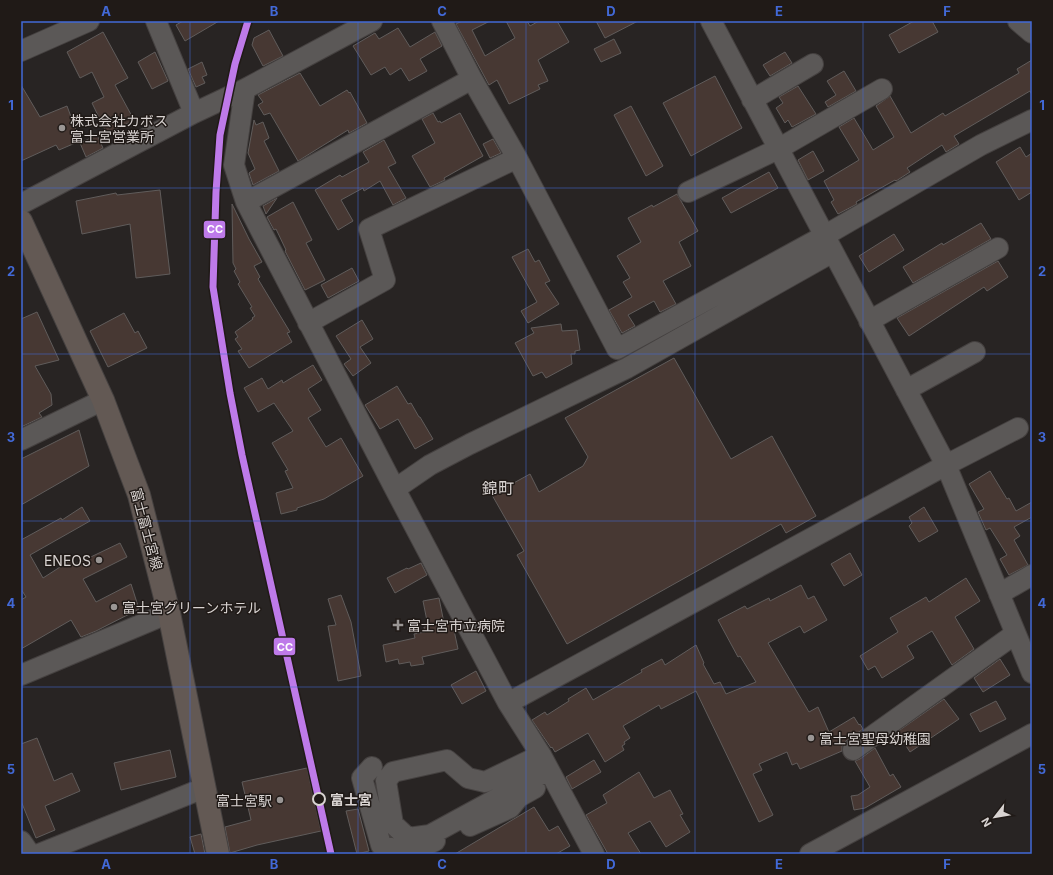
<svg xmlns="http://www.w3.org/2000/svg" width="1053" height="875" viewBox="0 0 1053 875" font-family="Inter,'Noto Sans JP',sans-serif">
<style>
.building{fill:#473833;stroke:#605c5b}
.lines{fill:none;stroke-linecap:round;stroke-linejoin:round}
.minor-casing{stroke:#454140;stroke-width:22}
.major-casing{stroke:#454140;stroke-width:24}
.minor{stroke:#5b5857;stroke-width:20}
.major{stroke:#635954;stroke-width:22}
.rail-1-casing{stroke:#201a17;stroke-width:10}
.rail-1{stroke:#be7ae9;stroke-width:7}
.grid{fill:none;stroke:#4269d7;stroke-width:1;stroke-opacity:0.55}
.poi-dot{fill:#9a9694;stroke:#201a17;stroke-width:1.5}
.stop-dot{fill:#201a17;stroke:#d8d3d1;stroke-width:2}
.labels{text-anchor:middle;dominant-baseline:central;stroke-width:3;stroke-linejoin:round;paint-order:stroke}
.poi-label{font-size:14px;fill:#d8d3d1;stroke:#201a17;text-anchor:start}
.street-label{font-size:14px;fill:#d8d3d1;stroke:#201a17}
.stop-label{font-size:14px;font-weight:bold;fill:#d8d3d1;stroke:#201a17;text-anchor:start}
.quarter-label{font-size:16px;fill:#d8d3d1;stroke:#201a17}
.line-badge{stroke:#201a17;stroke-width:1.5}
.badge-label{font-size:11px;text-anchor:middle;font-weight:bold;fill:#fff}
.neatline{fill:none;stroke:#4269d7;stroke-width:1.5}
.grid-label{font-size:13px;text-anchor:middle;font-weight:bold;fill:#4269d7}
</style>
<rect width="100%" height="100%" fill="#282423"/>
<path class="building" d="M183,21H219L185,41L176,25Z
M462,21H490L472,30L485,56L515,38L506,21H527L530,26L539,21H557L569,42L538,60L548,81L538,85L540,89L509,104L497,80L489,85L456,24Z
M596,21H638L605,38Z
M914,21H932L938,32L899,53L889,35Z
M398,28L410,47L435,32L442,46L420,59L427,71L409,81L401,68L390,75L385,67L371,75L353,46L375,33L379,39Z
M269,30L283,56L263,66L252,45L254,38Z
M103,32L128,78L115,85L134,120L107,134L92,103L104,97L92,72L80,78L67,52Z
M614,39L621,53L601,62L594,49Z
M155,52L168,81L152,89L138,62Z
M785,52L792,63L770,76L763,65Z
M1032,60V95L1030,91L954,136L959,144L946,152L942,145L907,168L910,172L896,181L895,180L856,202L857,204L838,214L831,202L834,200L824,181L859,160L839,127L854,118L873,150L894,137L876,106L890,96L911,133L943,113L945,116L1019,73L1017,69Z
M202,62L207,75L202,77L205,83L196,87L188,69Z
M844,71L856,91L828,107L825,102L836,95L827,81Z
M300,73L320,106L347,90L349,93L350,92L367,123L349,133L348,130L298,161L270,113L264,115L258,105L263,102L258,95Z
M715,76L742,128L691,156L663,103Z
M21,85L40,117L67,106L80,141L59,150L56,145L21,161Z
M798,86L816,114L792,127L788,120L785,123L776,108L783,103L779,97Z
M631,106L663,166L646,176L614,115Z
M433,113L438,122L440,121L441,123L460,113L483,156L444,178L445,180L430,187L412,156L435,143L422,119Z
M254,120L256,125L263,122L269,138L264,141L279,171L253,185L249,173L255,169L248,153Z
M97,135L103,148L86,157L80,143Z
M493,139L501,153L490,158L483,144Z
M384,140L396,163L388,167L406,198L393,205L380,181L364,191L363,188L341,200L353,221L338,230L315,190L340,175L342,177L369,162L363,152Z
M1020,147L1026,157L1032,153V192L1019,200L996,162Z
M813,151L824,171L808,180L798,160Z
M769,172L778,188L731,213L722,198Z
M160,190L170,274L136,278L130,224L82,234L76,201L116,193L117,195Z
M677,194L698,231L679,242L691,266L663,281L676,304L660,312L654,301L628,315L635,326L622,333L609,310L632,297L623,282L630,278L617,256L641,242L628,218L652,205L653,207Z
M277,198L266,214L263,206Z
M293,202L312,240L306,243L325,280L305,290L285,251L286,250L276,229L274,230L267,217Z
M232,204L249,239L262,262L254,266L260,277L258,279L290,332L287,333L292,342L249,368L238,351L242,349L235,339L238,337L235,332L253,319L252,318L255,316L250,308L252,307L238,284L240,282L234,271L236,269L233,263Z
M981,223L991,239L913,283L903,267L942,243L943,245Z
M894,234L904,250L869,272L859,256Z
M528,249L535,262L539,260L550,281L545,283L559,304L528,323L521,311L537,302L512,257Z
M998,261L1008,277L987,291L984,287L909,336L897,318Z
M352,268L359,281L328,298L321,285Z
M37,312L59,360L35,366L51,394L52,405L39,413L42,417L21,427V319Z
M124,313L135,333L138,331L147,348L108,367L90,331Z
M362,320L373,339L360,347L371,363L353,376L344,364L351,359L336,336Z
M561,324L562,331L577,330L580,350L575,351V354H571L572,364L546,378L542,372L533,376L515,343L534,333L531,328Z
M674,358L731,459L772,436L816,516L786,533L781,524L567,644L517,555L524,551L492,495L530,474L539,492L583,466L588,457L565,418Z
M313,365L322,380L308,389L321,410L308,418L326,447L341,438L363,476L324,499L297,508V510L281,514L276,493L293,488L285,471L288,470L272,443L293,431L274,403L258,412L244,388L262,378L268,389L282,380L283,383Z
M397,386L408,404L411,403L419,417H420L433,439L415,449L398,419L380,429L365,405Z
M79,430L89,466L21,505V459Z
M990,471L1007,499L1009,498L1016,511L1032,502V517L1014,527L1020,536L1014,540L1028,565L1009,575L1000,559L1007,555L990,528L986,530L978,512L984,509L969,484Z
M82,507L90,521L30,555L43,578L71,560L74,565L120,543L127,557L83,579L96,602L131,584L139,609L96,631L81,637L71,620L21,649V600L26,597L21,589V540L61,518L62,520Z
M924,507L938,531L919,542L909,526L912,523L909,517Z
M850,553L862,575L844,586L831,564Z
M421,563L427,575L395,593L387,578L407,568L408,569Z
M966,578L980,601L955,617L974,649L952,665L932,631L907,646L914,658L882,678L875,666L868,670L860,656L898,632L890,618L926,597L929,602Z
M801,585L808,599L814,596L827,620L804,633L800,626L768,643L809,712L818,707L829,732L854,717L859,725L860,724L863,729L846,741L842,746V751L800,769L797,763L792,765L787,752L759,764L762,770L753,774L773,815L759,822L696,691L661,709L659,705L623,726L630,738L624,742L625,744L622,746L624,750L605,762L588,733L555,752L552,747L551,748L532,720L545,712L547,715L569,701L568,699L586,688L593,700L642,672L641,670L662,659L665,665L696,645L704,663L703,664L714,684L720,682L726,694L756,682L740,656L738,657L718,620L745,606L747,609L769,598L770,601Z
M341,595L351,622L361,676L338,681L328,626L336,625L328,599Z
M439,598L444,623L452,621L458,649L422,657L424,664L411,666L410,662L399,664L398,659L386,662L383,645L415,638L414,634L425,632L424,627L428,626L423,601Z
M1000,659L1010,675L983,692L974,678Z
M476,671L486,691L462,704L451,685Z
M944,699L959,719L910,752L897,732Z
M996,701L1006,719L980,732L970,714Z
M37,738L54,781L72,773L80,791L45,806L55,830L36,838L21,801V744Z
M875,748L890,776L893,774L901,787L865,808L854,810L851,796L858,795L870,787L855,761L860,759Z
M170,750L176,777L121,790L114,763Z
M594,760L601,772L572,789L566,777Z
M307,768L321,831L257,845L230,853L225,827L251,820L242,782Z
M639,772L654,798L670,790L683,814L680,815L690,832L666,847L650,821L628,833L641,854H608L586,815L607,803L603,795Z
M534,807L549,831L558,826L570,846L556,854H455Z
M358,809L369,851L357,854L346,811Z
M201,834L205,854H195L190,837Z"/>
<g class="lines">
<defs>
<path id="minor" d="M156,21L194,113
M442,21L472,79L517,158L617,349L824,236L981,145L1032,120
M711,21L946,465L1032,673
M1018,21L1032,33
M21,51L89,21
M245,89L234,165L246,202L395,489L508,703L541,755L594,854
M752,100L813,64
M688,192L778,149L882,89
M246,202L472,79
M21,204L194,113L245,89L372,21
M869,321L998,248
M308,323L385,280L369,229L517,158
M906,390L975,352
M21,440L103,400
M395,489L430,465L470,444L627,368L833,252
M999,594L1032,575
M21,675L169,613
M508,703L946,465L1018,428
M853,750L1015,634
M541,755L485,782L468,778L447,760L393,772L386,781L393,824L408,838L430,835L549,770
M372,767L362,778L381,845L408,853L435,841
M470,826L510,808L519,797L535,788
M21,841L30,854
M39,854L204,788
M810,854L1032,734"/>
<path id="major" d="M21,221L103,400L139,495L169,613L218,854"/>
</defs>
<use href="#minor" class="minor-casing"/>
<use href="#major" class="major-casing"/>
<use href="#minor" class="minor"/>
<use href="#major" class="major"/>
<defs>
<path id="rail-1" d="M248,21L235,64L220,135L216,192L213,287L230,393L242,455L331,854"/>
</defs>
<use href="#rail-1" class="rail-1-casing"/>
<use href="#rail-1" class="rail-1"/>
</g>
<path class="grid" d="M190,21V854M358,21V854M526,21V854M695,21V854M863,21V854M21,188H1032M21,354H1032M21,521H1032M21,687H1032"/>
<g class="poi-dot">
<circle cx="62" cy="128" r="4"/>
<circle cx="99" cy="560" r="4"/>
<circle cx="114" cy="607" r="4"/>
<path d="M396 619h4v4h4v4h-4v4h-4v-4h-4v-4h4z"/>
<circle cx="811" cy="738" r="4"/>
<circle cx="280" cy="800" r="4"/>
</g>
<circle class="stop-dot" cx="319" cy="799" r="6"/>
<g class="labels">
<g class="poi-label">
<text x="70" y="120">株式会社カボス<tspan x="70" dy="16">富士宮営業所</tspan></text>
<text x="91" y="560" text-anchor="end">ENEOS</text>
<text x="122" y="607">富士宮グリーンホテル</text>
<text x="407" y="625">富士宮市立病院</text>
<text x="819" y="738">富士宮聖母幼稚園</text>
<text x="272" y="800" text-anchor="end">富士宮駅</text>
</g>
<g class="street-label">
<text transform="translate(147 529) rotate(75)">富士富士宮線</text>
</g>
<g class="stop-label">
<text x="330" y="799">富士宮</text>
</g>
<g class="quarter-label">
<text x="498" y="488">錦町</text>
</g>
</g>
<g class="line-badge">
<rect x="203" y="220" width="23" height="19" rx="4" fill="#be7ae9"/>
<rect x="273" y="637" width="23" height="19" rx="4" fill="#be7ae9"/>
</g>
<g class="badge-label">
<text x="215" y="233">CC</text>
<text x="285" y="651">CC</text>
</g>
<rect width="1053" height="875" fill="none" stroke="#201a17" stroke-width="44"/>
<g transform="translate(995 817) rotate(239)" stroke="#201a17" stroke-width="3" paint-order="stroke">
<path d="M0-3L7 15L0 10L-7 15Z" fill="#d8d3d1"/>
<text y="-6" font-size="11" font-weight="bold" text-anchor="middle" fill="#d8d3d1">N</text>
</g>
<rect x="22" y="22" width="1009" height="831" class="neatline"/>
<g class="grid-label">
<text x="106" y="16">A</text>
<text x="274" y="16">B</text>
<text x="442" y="16">C</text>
<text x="611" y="16">D</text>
<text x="779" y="16">E</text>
<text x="947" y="16">F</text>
<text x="11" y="110">1</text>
<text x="1042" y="110">1</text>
<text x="11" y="276">2</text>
<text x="1042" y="276">2</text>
<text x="11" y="442">3</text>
<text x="1042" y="442">3</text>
<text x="11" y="608">4</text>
<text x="1042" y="608">4</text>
<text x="11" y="774">5</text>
<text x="1042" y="774">5</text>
<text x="106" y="869">A</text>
<text x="274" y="869">B</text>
<text x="442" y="869">C</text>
<text x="611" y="869">D</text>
<text x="779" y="869">E</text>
<text x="947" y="869">F</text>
</g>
</svg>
